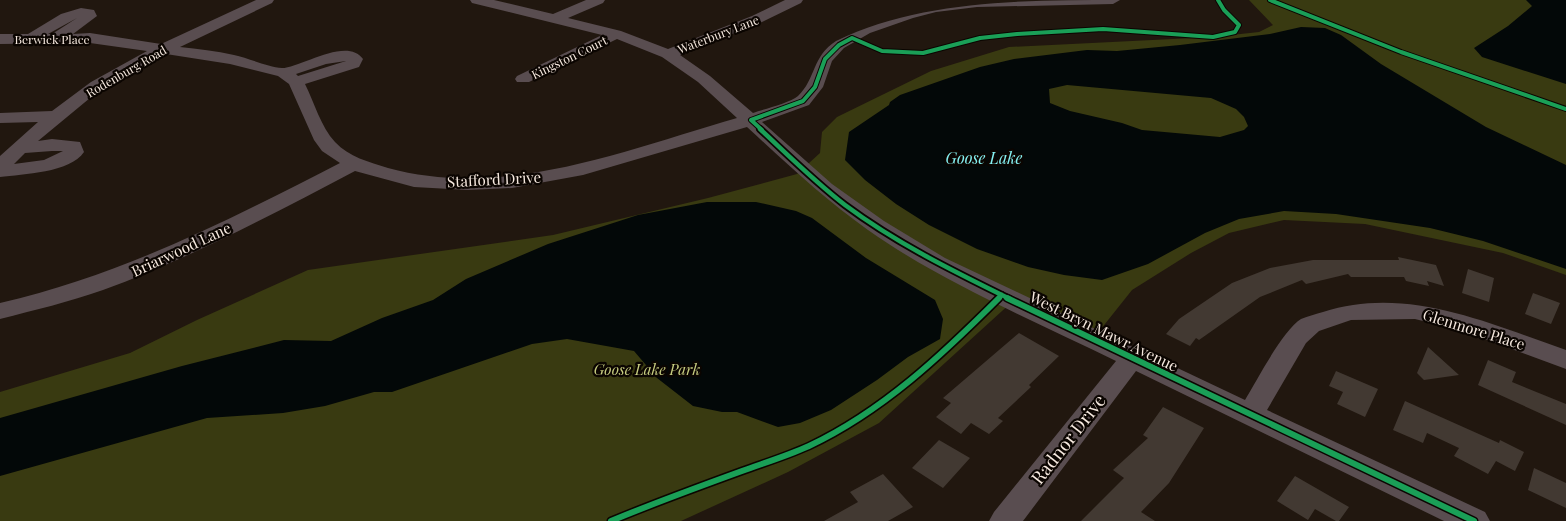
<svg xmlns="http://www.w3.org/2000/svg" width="1566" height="521" viewBox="0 0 1566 521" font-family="'Playfair Display',serif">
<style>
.green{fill:#393a11}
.water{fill:#030808;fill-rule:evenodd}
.building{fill:#423932}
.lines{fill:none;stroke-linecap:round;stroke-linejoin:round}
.minor{fill:#594d50;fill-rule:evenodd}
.cycleway-far2-casing{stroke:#0b0501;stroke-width:6}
.cycleway-far1-casing{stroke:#0b0501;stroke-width:8}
.cycleway-casing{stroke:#0b0501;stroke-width:9}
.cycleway-far2{stroke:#1a9f57;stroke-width:4}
.cycleway-far1{stroke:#1a9f57;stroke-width:4.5}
.cycleway{stroke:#1a9f57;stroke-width:6}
.labels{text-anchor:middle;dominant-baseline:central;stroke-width:4.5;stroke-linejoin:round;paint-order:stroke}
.far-street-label{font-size:12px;fill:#f6e9df;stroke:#0b0501}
.street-label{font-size:15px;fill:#f6e9df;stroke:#0b0501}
.park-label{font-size:15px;font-style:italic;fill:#c8ce81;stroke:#0b0501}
.water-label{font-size:16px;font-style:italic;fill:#86f2f3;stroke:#0b0501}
.near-street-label{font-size:18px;fill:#f6e9df;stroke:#0b0501}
</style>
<rect width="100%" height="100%" fill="#21170f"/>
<path class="green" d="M1249,0H1566V275L1503,253L1365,224L1284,220L1229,233L1191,253L1132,290L1093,339L1013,301L879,423L788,472L681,521H0V392L130,353L197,320L308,270L553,235L708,198L797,174L820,153L822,132L837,117L931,71L1009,47L1213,37L1259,32L1273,25Z"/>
<path class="water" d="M1526,0H1566V84L1482,57L1474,48L1508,26L1532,6Z
M1301,27L1325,28L1341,35L1381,64L1486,127L1566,165V269L1483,241L1430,228L1336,214L1284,211L1239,219L1205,233L1148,264L1102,280L1064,275L1028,267L977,249L929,225L896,204L865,180L845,160L849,132L889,105L890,102L900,95L980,67L1014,59L1087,50L1117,51L1180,45L1270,34ZM1067,85L1211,98L1236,109L1244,117L1248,126L1244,130L1220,137L1142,130L1122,123L1070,111L1050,103L1049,89Z
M707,202H756L796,211L812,218L866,258L935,300L943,319L940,339L908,357L877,380L831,410L800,423L778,427L737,412H722L693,406L657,378L634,351L567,339L532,344L392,392H374L325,406L283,413L207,418L0,476V418L182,366L284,340L331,341L382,318L433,300L466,279L548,244L638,215Z"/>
<path class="building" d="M1398,257L1436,265L1444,286L1427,281L1429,286L1406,281L1404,277H1351L1348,274L1306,284L1302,280L1260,297L1199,340L1196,338L1190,346L1166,334L1179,319L1232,283L1270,268L1313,260H1399Z
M1468,269L1494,278L1489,302L1462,293Z
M1533,293L1560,303L1551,324L1525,314Z
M1019,333L1059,356L1029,385L1031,387L998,418L1003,421L989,434L971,423L961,434L936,417L951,403L943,398Z
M1428,347L1459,375L1424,380L1417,373Z
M1488,360L1516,372L1512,382L1566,404V425L1478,385Z
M1336,371L1378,389L1365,417L1337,404L1343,392L1329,386Z
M1405,401L1499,443L1500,440L1524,452L1515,471L1496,461L1488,474L1454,456L1459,448L1427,433L1423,443L1393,430Z
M1163,407L1204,428L1169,483L1141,512L1155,521H1081L1124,478L1113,470L1148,438L1143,435Z
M939,440L970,458L943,488L912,468Z
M1534,468L1566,483V508L1528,490Z
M883,474L913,507L888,521H824L858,502L850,492Z
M1295,476L1349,507L1339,521H1336L1315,509L1308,520L1277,501Z"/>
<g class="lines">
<path class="minor" d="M256,0H274L272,3L180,47C198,49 216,51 234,55C248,58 268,67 282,68C300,68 347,36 363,59L359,67L305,84C314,102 321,127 335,142C349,157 369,162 388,168C505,200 626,150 737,118L698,82L662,57L617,39L529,82H517L515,79L517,76L602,35L472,3L470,0H494L553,14L586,0H605L603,3L568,18L621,31L668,49L752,16L785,0H803L801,3L762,22L680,55L710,76L753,113C764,109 790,103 798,96C816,79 812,56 836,41C920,0 1025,0 1120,0L1113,4L977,7L936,12L913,18L870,33L844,48L832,61L823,87L809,105L762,122L832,184L884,221L945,258L1245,400C1257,380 1283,330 1301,319C1308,316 1316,314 1323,312C1406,285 1488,323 1566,350V369L1463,331L1415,319L1351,320L1319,331L1306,343L1267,410L1485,512L1490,521H1444L1136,371L1023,521H989L994,512L1116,361C1033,320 943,283 868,230C824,199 786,163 747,127L583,175L512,188L468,190L414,187L355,171C273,214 191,258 103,290C69,302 35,310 0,319V303C124,274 227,221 340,163L322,151L314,140L289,84L278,76L230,64L166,54L90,98L38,141L52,139L80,142L84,152C70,173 23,174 0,177V156L38,122L0,123V113L52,111L91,82L147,51L90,43L0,44V34H28L61,14L81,8L94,10L97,16L73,34L90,33L161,44ZM77,18L52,34H48ZM346,61L298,76L296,74L326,64ZM52,151H63L44,160L14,164L25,153Z"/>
<defs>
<path id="cycleway-far2" d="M1270,0L1401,52L1566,109
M762,130L751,120L803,101L815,87L825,59L839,45L852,38L882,51L923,53L980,38L1017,34L1103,29L1213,37L1235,32L1239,25L1224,10L1218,0"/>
<path id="cycleway-far1" d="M760,129C788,155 815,182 845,205C896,243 953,271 1010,299
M998,299L1002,295"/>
<path id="cycleway" d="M1007,298L1474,521
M611,521C654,503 698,487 742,471C764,463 787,456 809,446C883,411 942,355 999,298"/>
</defs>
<use href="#cycleway-far2" class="cycleway-far2-casing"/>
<use href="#cycleway-far1" class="cycleway-far1-casing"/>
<use href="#cycleway" class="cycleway-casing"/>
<use href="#cycleway-far2" class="cycleway-far2"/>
<use href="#cycleway-far1" class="cycleway-far1"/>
<use href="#cycleway" class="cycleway"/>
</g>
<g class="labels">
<g class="far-street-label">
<text transform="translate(718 34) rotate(-21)">Waterbury Lane</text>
<text x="52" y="39">Berwick Place</text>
<text transform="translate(569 57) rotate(-26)">Kingston Court</text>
<text transform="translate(126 71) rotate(-30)">Rodenburg Road</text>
</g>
<g class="street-label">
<text transform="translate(494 179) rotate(-3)">Stafford Drive</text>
<text transform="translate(181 249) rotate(-25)">Briarwood Lane</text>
<text transform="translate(1474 329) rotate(17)">Glenmore Place</text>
<text transform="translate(1104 331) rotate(26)">West Bryn Mawr Avenue</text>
</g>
<g class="park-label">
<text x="647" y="369">Goose Lake Park</text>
</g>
<g class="water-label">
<text x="984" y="157">Goose Lake</text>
</g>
<g class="near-street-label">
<text transform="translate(1068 439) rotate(-52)">Radnor Drive</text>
</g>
</g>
</svg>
